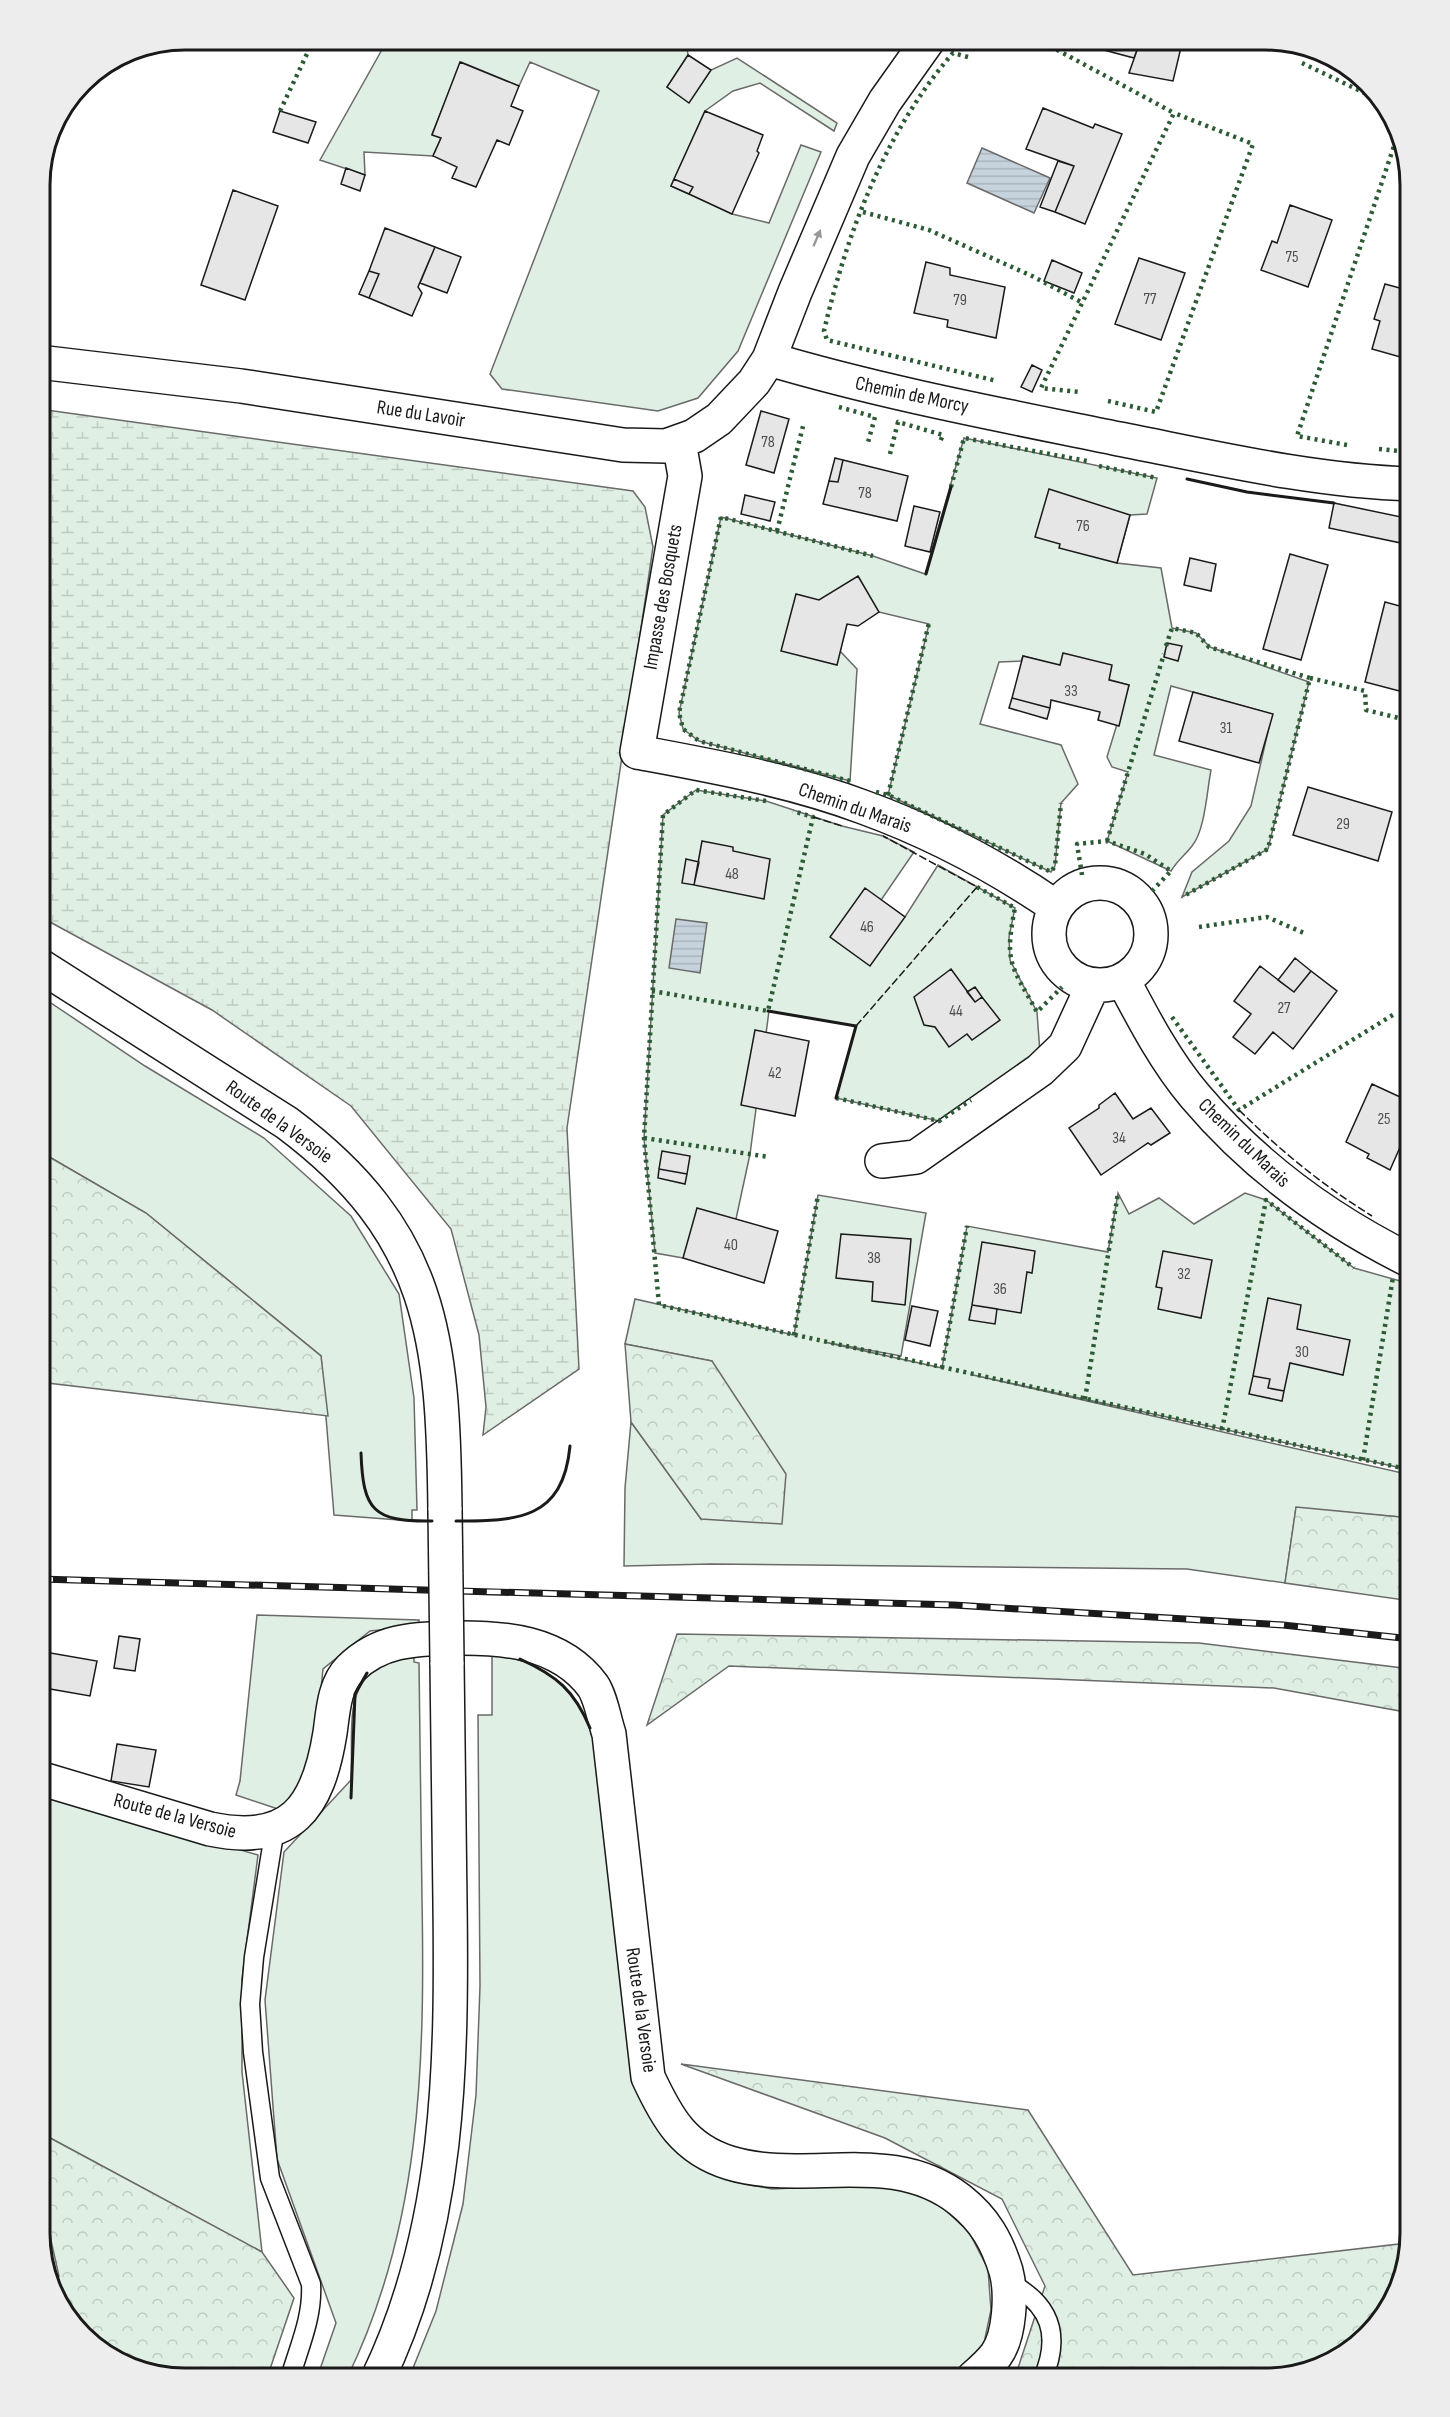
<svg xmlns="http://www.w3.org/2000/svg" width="1450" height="2417" viewBox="0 0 1450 2417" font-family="'Sofia Sans Condensed',sans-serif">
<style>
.green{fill:#e0efe3;stroke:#6a6a6a;stroke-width:1.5}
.forest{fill:url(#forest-crowns);stroke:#6a6a6a;stroke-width:1.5}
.wetland{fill:url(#wetland-marsh);stroke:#6a6a6a;stroke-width:1.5}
.water{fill:url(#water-rules);stroke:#6a6a6a;stroke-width:1.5}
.building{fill:#e6e6e6;stroke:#1a1a1a;stroke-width:1.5}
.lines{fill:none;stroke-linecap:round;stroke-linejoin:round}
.lane-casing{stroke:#1a1a1a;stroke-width:21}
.street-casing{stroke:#1a1a1a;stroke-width:36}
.secondary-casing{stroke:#1a1a1a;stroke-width:36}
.lane{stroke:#fff;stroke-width:18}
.street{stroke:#fff;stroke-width:33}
.secondary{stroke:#fff;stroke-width:33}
.rail-casing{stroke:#1a1a1a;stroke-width:7}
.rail{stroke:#fff;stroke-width:4.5;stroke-dasharray:14;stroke-linecap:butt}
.secondary-bridge-casing{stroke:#1a1a1a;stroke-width:36;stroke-linecap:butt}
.secondary-bridge{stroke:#fff;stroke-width:33}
.hedge{stroke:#2b5a34;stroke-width:4.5;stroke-dasharray:3 4.5;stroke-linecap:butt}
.fence{stroke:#1a1a1a;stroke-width:1.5;stroke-dasharray:8 3;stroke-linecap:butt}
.wall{stroke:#1a1a1a;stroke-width:3}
.oneway{fill:#989898}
.labels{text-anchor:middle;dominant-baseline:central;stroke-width:4.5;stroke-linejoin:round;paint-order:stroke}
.number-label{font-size:16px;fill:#4d4d4d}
.street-label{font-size:20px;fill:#1a1a1a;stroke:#fff}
.rim{fill:none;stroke:#1a1a1a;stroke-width:3}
</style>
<defs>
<pattern id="forest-crowns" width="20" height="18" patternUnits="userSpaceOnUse" patternTransform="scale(1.5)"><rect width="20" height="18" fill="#e0efe3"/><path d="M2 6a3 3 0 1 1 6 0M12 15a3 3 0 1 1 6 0" fill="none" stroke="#c0ccc2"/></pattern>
<pattern id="wetland-marsh" width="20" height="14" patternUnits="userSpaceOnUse" patternTransform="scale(1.5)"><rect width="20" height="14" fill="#e0efe3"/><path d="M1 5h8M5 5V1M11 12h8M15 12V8" fill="none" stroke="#c0ccc2"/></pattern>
<pattern id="water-rules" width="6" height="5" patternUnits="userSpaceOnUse" patternTransform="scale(1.5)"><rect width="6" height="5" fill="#c6d2dc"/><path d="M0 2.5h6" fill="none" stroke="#aab4bc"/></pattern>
</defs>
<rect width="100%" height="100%" fill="#fff"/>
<path class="green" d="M388,39H686L688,55L667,87L689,102L711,70L737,58L837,123L834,131L760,83L733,91L705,111L671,186L732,214L769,223L801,145L821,152L738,351L698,398L658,411L502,389L490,374L599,91L530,62L519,86L461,62L432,134L441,138L433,156L364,152L365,175L320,160Z
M964,438L1157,478L1147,514L1130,515L1117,563L1161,568L1172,628L1196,633L1210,647L1309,682L1268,849L1182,897L1192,872L1229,841L1251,806L1272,714L1171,686L1154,755L1211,770C1207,790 1205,831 1192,846C1185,855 1177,861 1171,871L1107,841L1128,772L1112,767L1107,757L1129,685L1023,656L1021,661L999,662L980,724L1061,745L1078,784L1061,803L1055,866L1051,872L888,795L929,624L879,612L847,624L840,651L857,669L850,781L699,741L683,729L679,713L721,517L873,556L925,574Z
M696,790L766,801L842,826L883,836L914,852L881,900L905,917L938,865L1015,908L1009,937L1010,960L1037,1012L1040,1053L939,1121L836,1098L856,1026L769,1011L750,1154L736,1219L683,1258L655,1253L644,1138L663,815Z
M39,995L145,1066L264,1138L351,1216L399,1294L414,1398L417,1510H412V1521L334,1515L321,1356L146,1213L39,1151Z
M1118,1193L1129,1214L1159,1198L1194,1224L1245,1193L1266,1200L1354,1268L1411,1284V1470L973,1375L1411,1475V1518L1296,1508L1285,1583L1187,1569L711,1564L624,1566L625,1488L631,1422L701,1519L712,1361L625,1344L635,1299L794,1335L818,1195L926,1213L901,1356L824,1342L942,1368L967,1226L1108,1252Z
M257,1615L419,1620V1626L370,1631L323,1669L317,1731L305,1788L287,1812L236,1795L240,1781Z
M414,1653V1662L419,1663C420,1741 421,1820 422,1899C425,2063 421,2227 347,2378H317L336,2323L277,2159L265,2000L284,1852L351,1780C354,1717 338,1670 414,1653Z
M492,1653C545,1663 571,1683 593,1733L631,2052L692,2162L731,2181L772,2189L855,2185L899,2188L938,2203L969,2232L988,2269L991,2310L984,2343L962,2371L949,2378H409L436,2311L463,2204L476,2095L480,1986L478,1715H492Z
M39,1791L258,1855L242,1979V2072L262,2252L39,2132Z"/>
<path class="forest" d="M39,1151L146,1213L321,1356L328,1416L39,1382Z
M625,1344L712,1361L786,1474L782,1524L701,1519L631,1422Z
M1296,1507L1411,1518V1601L1285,1583Z
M677,1634L1199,1643L1411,1669V1713L1274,1688L729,1666L647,1725Z
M681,2064L1028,2110L1133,2275L1408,2243L1387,2313L1329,2363L1265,2378H1007L1018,2368L1045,2286L1002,2199L885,2138Z
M39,2132L262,2252L294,2298L267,2378H175L103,2353L54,2296L49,2277L59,2276L39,2187Z"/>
<path class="wetland" d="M39,409L633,491L645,507L653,547L567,1128L579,1369L483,1435L486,1407L479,1335L451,1229L351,1106L212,1010L50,922L39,914Z"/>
<path class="water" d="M982,148L1050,178L1034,213L967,183Z
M676,919L707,923L700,973L669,968Z"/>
<path class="building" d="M1088,39H1141L1134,58L1085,45Z
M1141,39H1183L1173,81L1129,73Z
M688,55L711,70L689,103L667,87Z
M460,62L519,86L511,106L523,111L509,145L497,140L476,187L452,178L457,167L433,156L441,138L432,135Z
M1043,108L1093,128L1095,124L1122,134L1085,224L1055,212L1074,166L1026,149Z
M280,111L316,122L308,143L273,132Z
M705,111L763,135L757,151L759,153L732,214L689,194L693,187L674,179Z
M1058,161L1074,166L1055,212L1040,207Z
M346,168L365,175L360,191L341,184Z
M674,179L693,187L689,194L671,186Z
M233,190L278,206L245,300L201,285Z
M1290,205L1332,220L1308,287L1261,270L1272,241L1277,243Z
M385,228L435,247L418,287L422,293L412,316L369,298L379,274L369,271Z
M435,247L461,257L447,293L420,283Z
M1139,258L1185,273L1161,340L1115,324Z
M1052,260L1082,273L1074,293L1044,281Z
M926,262L950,268V275L1005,287L996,338L947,327L948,320L914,313Z
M369,271L379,274L369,298L359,294Z
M1385,284L1411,291V360L1372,349L1380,321L1374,319Z
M1032,365L1042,370L1032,392L1021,387Z
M761,411L789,419L774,473L746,465Z
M835,458L843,460L838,482L829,481Z
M843,460L908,476L897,521L823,504L829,481L838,482Z
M1049,489L1130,515L1117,563L1059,548L1060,544L1035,537Z
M745,495L775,502L770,521L741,514Z
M1334,503L1406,518L1401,543L1329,528Z
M914,506L940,512L930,552L905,546Z
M1406,518L1411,519V545L1401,543Z
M1290,554L1328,565L1301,660L1263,649Z
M1190,558L1216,564L1211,591L1184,585Z
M858,576L879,612L858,626L847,624L837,665L781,651L796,594L819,600Z
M1385,602L1411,609V694L1365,682Z
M1167,643L1182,646L1178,661L1164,657Z
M1063,653L1112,665L1109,680L1129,685L1119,726L1098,720L1100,712L1051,700L1050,708L1012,698L1023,656L1060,665Z
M1193,692L1273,714L1259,763L1179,741Z
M1012,698L1050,708L1047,719L1009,708Z
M1308,787L1392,812L1378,861L1293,835Z
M702,841L733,847V851L770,859L764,899L694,885Z
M686,859L699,862L694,885L682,883Z
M865,888L905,917L870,966L830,937Z
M1295,958L1311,971L1294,992L1278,980Z
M1260,966L1294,992L1311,971L1337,991L1293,1049L1273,1032L1255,1054L1233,1037L1251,1014L1234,1001Z
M951,969L975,1002L982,997L1000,1020L972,1040L967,1034L949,1047L935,1027L924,1025L914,997Z
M975,987L982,997L975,1002L967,992Z
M755,1030L809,1041L795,1116L741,1105Z
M1372,1084L1411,1102V1138L1405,1136L1390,1170L1367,1158L1369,1154L1346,1142Z
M1115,1093L1133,1119L1151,1108L1170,1133L1151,1145L1148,1143L1101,1175L1069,1128L1099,1108V1105Z
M662,1151L690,1156L687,1174L659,1169Z
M659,1169L687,1174L685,1184L658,1178Z
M697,1208L778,1231L764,1283L683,1258Z
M841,1234L911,1239L905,1305L872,1301L873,1282L836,1278Z
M982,1242L1035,1251L1032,1273L1027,1272L1021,1313L972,1305Z
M1163,1251L1212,1260L1201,1318L1158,1309L1162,1288L1156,1287Z
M1268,1298L1301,1305L1297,1329L1350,1340L1343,1375L1290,1363L1284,1391L1268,1388L1270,1379L1253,1376Z
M972,1305L997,1309L995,1324L969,1320Z
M912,1306L938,1311L930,1346L905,1340Z
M1253,1376L1270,1379L1268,1388L1284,1391L1282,1401L1249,1394Z
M119,1636L140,1639L135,1671L114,1668Z
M39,1651L97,1661L90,1696L39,1687Z
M117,1744L156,1750L149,1787L111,1781Z"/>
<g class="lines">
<defs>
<path id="lane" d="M275,1828L254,1957L250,2004L253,2052L270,2178L311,2284C313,2317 299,2347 290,2378
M1010,2283C1051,2305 1061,2335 1043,2378"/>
<path id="street" d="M769,359C884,393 1002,415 1119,439C1216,458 1313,481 1411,484
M39,362L241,386L623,445L666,446L694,436L719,419L754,382L769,359L795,292L853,156L885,101L929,39
M679,442L685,476L637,752C712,766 791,780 863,807C932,832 996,866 1056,907
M1049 934a51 51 0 1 1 102 0a51 51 0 1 1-102 0Z
M1123,980C1144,1020 1166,1062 1195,1096C1255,1167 1328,1220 1411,1261
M882,1161L916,1157L1040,1070L1065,1046L1093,985
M39,1778L210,1829C291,1846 318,1808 330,1733C333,1712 334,1685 350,1669C379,1640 413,1639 452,1638C502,1637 560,1641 593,1686C601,1698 604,1719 609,1734L648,2077C667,2118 684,2149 730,2163C807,2186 891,2146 960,2200C984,2219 997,2241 1006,2271C1012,2293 1010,2336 996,2355C990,2363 981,2371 973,2378"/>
<path id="secondary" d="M39,965L287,1123C434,1233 443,1338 445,1510
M378,2378C450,2229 452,2064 450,1903C449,1823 448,1742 447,1662"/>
</defs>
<use href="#lane" class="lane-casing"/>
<use href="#street" class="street-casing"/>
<use href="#secondary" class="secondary-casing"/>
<use href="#lane" class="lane"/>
<use href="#street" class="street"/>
<use href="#secondary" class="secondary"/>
<defs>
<path id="rail" d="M39,1579L954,1605L1283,1625L1411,1639"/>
</defs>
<use href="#rail" class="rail-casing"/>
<use href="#rail" class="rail"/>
<defs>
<path id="secondary-bridge" d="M445,1510L447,1662"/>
</defs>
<use href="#secondary-bridge" class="secondary-bridge-casing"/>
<use href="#secondary-bridge" class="secondary-bridge"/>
<path class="hedge" d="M1037,39L1174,113L1041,388L1080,392
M968,57L953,53C886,130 847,232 824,331L827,340L997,381
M1302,63L1373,97
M280,111L314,39
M863,212L929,230L1032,276L1083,303
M1108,401L1156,412L1253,144L1174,113
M839,407L875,417L867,446
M1347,445L1297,436L1399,131
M1379,449L1411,452
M890,454L898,422L943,435L940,442
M1099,466L1157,478
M951,487L964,438L1087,461
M777,531L804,422
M1166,646L1172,628L1196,633L1209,647L1310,678L1268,849L1182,897
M1310,678L1365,691L1366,710L1411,721
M850,781L699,741L683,729L679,713L721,517L873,556
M876,792L888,795L1051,872L1055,866L1061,803
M888,795L929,623
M766,801L696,790L663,815L644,1138L659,1305L1411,1470
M1107,841L1164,654
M1082,875L1077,844L1107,841L1145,854L1171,871L1149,894
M977,887L1015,908C1004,963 1011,965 1037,1012L1062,987
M1199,927L1267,917L1304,933
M652,991L768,1011L813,817L793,811
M1172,1017L1239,1110L1396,1013
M836,1098L939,1121L971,1100
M644,1138L769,1157
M794,1335L818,1195
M942,1368L967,1226
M1085,1399L1118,1193
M1222,1430L1266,1200L1354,1268
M1363,1460L1393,1277"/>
<path class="fence" d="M813,817L842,826
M856,1026L977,887L883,836
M1239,1110C1282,1152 1321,1184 1372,1216"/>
<path class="wall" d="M1187,479L1247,492L1334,503
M926,574L951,487
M768,1011L856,1026L836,1098
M361,1453C363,1510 373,1522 432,1521
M456,1521C517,1521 563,1520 570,1446
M520,1659C557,1676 574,1690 590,1728
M351,1798L355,1694L367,1673"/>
</g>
<defs><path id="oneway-solid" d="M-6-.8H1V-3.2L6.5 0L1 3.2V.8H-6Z" transform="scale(1.5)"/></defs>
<use class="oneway" href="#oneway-solid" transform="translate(817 238) rotate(-67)"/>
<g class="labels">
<g class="number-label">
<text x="1292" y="257">75</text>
<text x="1150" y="299">77</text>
<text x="960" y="300">79</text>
<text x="768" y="442">78</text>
<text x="865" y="493">78</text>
<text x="1083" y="526">76</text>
<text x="1071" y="691">33</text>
<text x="1226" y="728">31</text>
<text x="1343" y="824">29</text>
<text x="732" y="874">48</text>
<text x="867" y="927">46</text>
<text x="1284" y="1008">27</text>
<text x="956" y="1011">44</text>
<text x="775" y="1073">42</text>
<text x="1384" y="1119">25</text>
<text x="1119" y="1138">34</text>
<text x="731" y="1245">40</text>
<text x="874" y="1258">38</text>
<text x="1184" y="1274">32</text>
<text x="1000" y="1289">36</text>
<text x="1302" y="1352">30</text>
</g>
<g class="street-label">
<text transform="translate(912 395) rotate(12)">Chemin de Morcy</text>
<text transform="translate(421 414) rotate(9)">Rue du Lavoir</text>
<text transform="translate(663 597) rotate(-80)">Impasse des Bosquets</text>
<text transform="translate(855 808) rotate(19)">Chemin du Marais</text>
<text transform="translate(279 1122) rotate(36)">Route de la Versoie</text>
<text transform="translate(1244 1143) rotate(44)">Chemin du Marais</text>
<text transform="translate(175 1816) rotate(15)">Route de la Versoie</text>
<text transform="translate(641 2010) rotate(82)">Route de la Versoie</text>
</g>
</g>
<path d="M0 0H1450V2417H0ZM185 50H1265A135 135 0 0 1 1400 185V2233A135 135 0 0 1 1265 2368H185A135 135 0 0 1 50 2233V185A135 135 0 0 1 185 50Z" fill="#ededed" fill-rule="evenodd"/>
<path class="rim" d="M185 50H1265A135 135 0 0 1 1400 185V2233A135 135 0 0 1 1265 2368H185A135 135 0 0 1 50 2233V185A135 135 0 0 1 185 50Z"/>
</svg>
